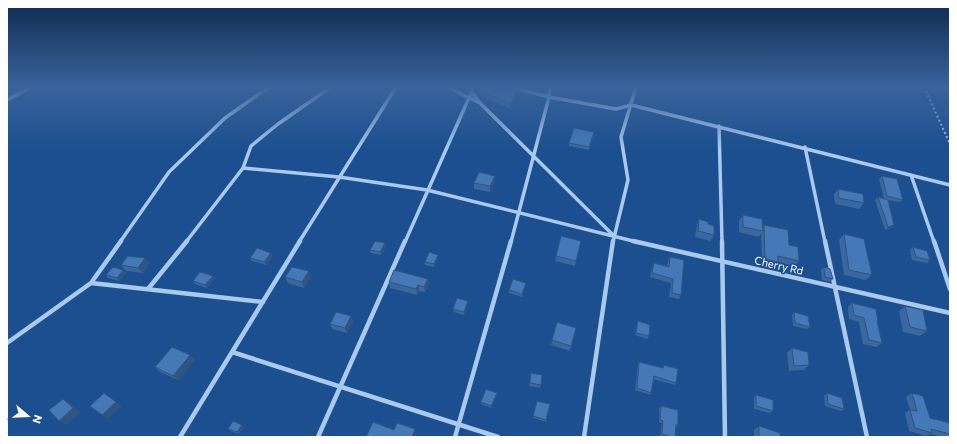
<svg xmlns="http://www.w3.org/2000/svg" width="957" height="444" viewBox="0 0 957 444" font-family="Commissioner,sans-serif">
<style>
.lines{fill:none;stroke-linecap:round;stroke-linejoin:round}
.path{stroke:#a9c9ee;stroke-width:2;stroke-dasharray:2 2.5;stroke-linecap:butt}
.street-far1{stroke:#a9c9ee;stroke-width:3.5}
.street{stroke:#a9c9ee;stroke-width:4.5}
.wall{fill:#3a679d}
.shaded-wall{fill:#305480}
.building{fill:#4478b7;stroke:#305480}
.labels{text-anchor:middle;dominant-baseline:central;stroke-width:3;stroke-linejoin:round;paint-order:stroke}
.street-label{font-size:11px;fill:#fff;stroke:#1b4f8f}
</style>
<rect width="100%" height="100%" fill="#1b4f8f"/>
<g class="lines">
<path class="path" d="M924,87L950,144"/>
<path class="street-far1" d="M447,87L480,103L614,236
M511,87L549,97L550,87
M471,91L480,103
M7,100L31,87
M719,126L722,242
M805,147L825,242
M243,168L339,177L427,190L637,242
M911,175L934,242
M120,242L169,172L225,118L269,87
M186,242L243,168L251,146L278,124L331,87
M299,242L396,87
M405,242L472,91L471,87
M511,242L549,97L616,109L631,105L950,185
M613,242L628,180L621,137L636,87"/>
<path class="street" d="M633,241L950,313
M722,241L725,437
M825,241L867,437
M934,241L950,289
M91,283L263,302
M148,289L187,241
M7,343L91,283L121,241
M232,352L498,437
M180,437L300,241
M318,437L405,241
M455,437L511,241
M584,437L613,241"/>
</g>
<path class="wall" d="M475,87H507L516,91V95L510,108L486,99L475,89Z
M594,132L589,150L569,146V143Z
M882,176L903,200L900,202L888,200L891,228L885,230L875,200L878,197L884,199L879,179Z
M495,181L490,192L474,189V183Z
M838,189L864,203L859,209L835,204L834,194Z
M743,215L763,228L764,225L789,245L799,261L795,266L778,262L775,266L762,263L761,233L759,237L739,232V221Z
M699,219L708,224L714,235L710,241L695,237L697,225Z
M844,234L872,275L866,280L844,275L839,240Z
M581,241L575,266L555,261L556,256Z
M386,246L381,255L371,253L370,250Z
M913,247L930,260L927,263L912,260L910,250Z
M271,253L273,256L266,265L252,261L250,258Z
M670,257L681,295L679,299L669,297L671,283L650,277L652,267L654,263L667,266L668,261Z
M438,258L434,267L425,265V262Z
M150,263L143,273L126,271L121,265Z
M824,267L833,279L830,282L822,280L821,270Z
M123,270L126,273L119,281L108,278L106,275Z
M285,277H311L304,288L288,283Z
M215,278L207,288L195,284L193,281Z
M389,282L429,284L425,292L419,291L417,295L390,288Z
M525,286L522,297L509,293V290Z
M468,303L464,315L454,312L453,309Z
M852,303L878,322L877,323L882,343L876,347L863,344L859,322L849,319L848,307Z
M905,306L927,331L920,336L903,332L899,311Z
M794,312L810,327L807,329L793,326L792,315Z
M638,321L649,336L647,339L635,335L637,324Z
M353,322L347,333L332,329L330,324Z
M557,322L576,328L570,351L551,345Z
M792,348L809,365L804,370L789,371L787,353Z
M195,360L178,380L160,372L155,367Z
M639,362L662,368L664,365L676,383L675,385L653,379L651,393L650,395L635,390L638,364Z
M531,373L541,385L540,388L529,386Z
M827,393L844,409L841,411L825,406L824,396Z
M912,393L930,418L950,423V437H943L930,434L926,436L909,431L905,413L910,410L906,397Z
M497,395L491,408L481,404V402Z
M756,395L773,411L770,413L754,409V398Z
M537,401L550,404L546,422L533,418Z
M661,406L678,425L676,427L675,437H665L660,436L662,423L659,422V408Z
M759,426L780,437H754V430Z
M244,427L239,434L230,431L228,429Z"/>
<path class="shaded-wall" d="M516,91V95L510,108L511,103Z
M495,176V181L490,192V186Z
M894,225L891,228L885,230L888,227Z
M385,243L386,246L381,255L380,252Z
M271,253L273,256L266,265L264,262Z
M438,255V258L434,267V264Z
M145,258L150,263L143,273L138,268Z
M123,270L126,273L119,281L117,278Z
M309,271L311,277L304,288L302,282Z
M213,276L215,278L207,288L205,285Z
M428,279L429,284L425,292L424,287Z
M418,285L419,291L417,295L416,289Z
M468,301V303L464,315V312Z
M351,316L353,322L347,333L345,328Z
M190,355L195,360L178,380L173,376Z
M104,393L122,406L108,419L102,415Z
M497,393V395L491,408V406Z
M63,399L70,403L80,413L66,425L59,421Z
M242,425L244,427L239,434L237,432Z
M415,429L416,432L415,437H412Z"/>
<path class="building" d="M479,87H507L516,91L511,103L486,94Z
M574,128L594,132L589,147L569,143Z
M479,172L495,176L490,186L474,183Z
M882,176L897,179L903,200L887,196Z
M838,189L863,194L864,203L839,198Z
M878,197L888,200L894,225L888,227Z
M743,215L762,219L763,231L743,227Z
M699,219L708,222V224L714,226V235L698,231Z
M764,225L788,230L789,245L798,247L799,261L778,256V262L765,259Z
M844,234L864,239L872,275L849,270Z
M561,236L581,241L576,261L556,256Z
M375,241L385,243L380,252L370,250Z
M913,247L927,251L930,260L916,257Z
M257,248L271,253L264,262L250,258Z
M429,252L438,255L434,264L425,262Z
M128,256L145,258L138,268L121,265Z
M670,257L684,260L681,295L672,293L673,279L652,273L654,263L669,267Z
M113,267L123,270L117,278L106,275Z
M292,267L309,271L302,282L285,277Z
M824,267L830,269L833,279L825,277Z
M394,270L428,279L424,287L418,285L416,289L389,282Z
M200,272L213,276L205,285L193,281Z
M513,279L526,283L522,294L509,290Z
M457,298L468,301L464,312L453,309Z
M852,303L876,309L878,322L877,321L882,343L869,340L864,318L854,315Z
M905,306L923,310L927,331L910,327Z
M336,312L351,316L345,328L330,324Z
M794,312L808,316L810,327L795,323Z
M638,321L650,325L649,336L636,333Z
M557,322L576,328L571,346L552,340Z
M172,347L190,355L173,376L155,367Z
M792,348L808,352L809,365L794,366Z
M639,362L663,368L664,365L678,369L676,383L654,376L651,393L637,388Z
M531,373L542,375L541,385L530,383Z
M486,389L497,393L491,406L481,402Z
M104,393L116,402L102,415L90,406Z
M827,393L842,398L844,409L828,404Z
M912,393L923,396L930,418L950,423V434L931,429L932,433L915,428L910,410L917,411Z
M756,395L773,400V411L756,406Z
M63,399L73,408L59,421L49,410Z
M537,401L550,404L546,420L533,416Z
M661,406L678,410V425L676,424L675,437H672L662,434L663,421L660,420Z
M233,421L242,425L237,432L228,429Z
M373,422L394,430L397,423L415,429L412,437H366Z
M759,426L780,433V437H759Z"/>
<linearGradient id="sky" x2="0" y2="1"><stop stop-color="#0f2b4f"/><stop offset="0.58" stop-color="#39639b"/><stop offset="1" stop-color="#39639b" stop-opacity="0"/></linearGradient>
<rect width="957" height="150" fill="url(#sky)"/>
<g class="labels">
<g class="street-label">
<text transform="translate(779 265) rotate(13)">Cherry Rd</text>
</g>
</g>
<rect width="957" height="444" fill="none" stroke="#ffffff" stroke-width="16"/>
<g transform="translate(28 416) rotate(109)" stroke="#1b4f8f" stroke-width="3" paint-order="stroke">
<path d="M0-3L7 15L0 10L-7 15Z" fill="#ffffff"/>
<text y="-6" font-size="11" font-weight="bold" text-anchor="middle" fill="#ffffff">N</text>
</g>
</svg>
